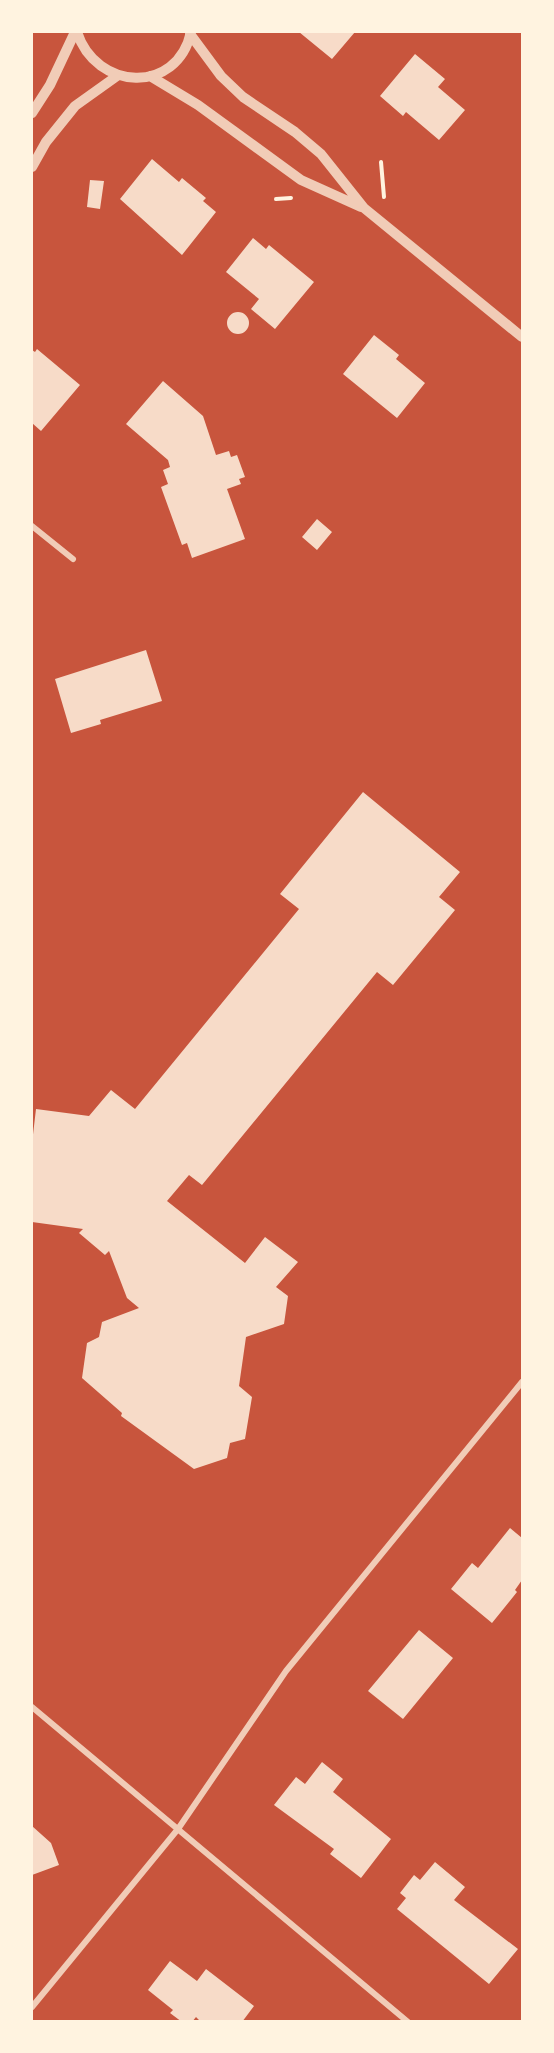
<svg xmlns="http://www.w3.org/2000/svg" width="554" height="2053" viewBox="0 0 554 2053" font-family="'Fira Sans',sans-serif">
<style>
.building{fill:#f7dbc8}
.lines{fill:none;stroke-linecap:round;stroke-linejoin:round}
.path{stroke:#fff3e0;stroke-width:4}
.minor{stroke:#f1ccb7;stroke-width:6}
.tertiary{stroke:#f1ccb7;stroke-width:10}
</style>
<rect width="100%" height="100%" fill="#c8553d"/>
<path class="building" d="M299,32H355L332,59Z
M415,54L445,79L438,87L465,110L439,140L406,112L403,116L380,96Z
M152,159L179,182L182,178L206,198L203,201L216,212L182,255L120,199Z
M90,180L104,181L100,209L87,207Z
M253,238L266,249L269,245L314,282L275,329L251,309L259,299L226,272Z
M227 323a11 11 0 1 1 22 0a11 11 0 1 1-22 0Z
M374,335L399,355L396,359L425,383L397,418L343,374Z
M37,349L80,385L41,431L32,423V350L35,352Z
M163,381L203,416L216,455L229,451L231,457L237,455L245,477L239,479L241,484L227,489L245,539L192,558L187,543L182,545L161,487L168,484L163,470L170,467L168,460L126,424Z
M317,519L332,532L317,550L302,537Z
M146,650L162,701L100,720L101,724L71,733L55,679Z
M363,792L460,872L439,897L455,910L393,985L377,972L202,1185L189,1175L167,1201L245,1263L265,1237L298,1262L276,1287L288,1296L284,1324L246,1337L239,1386L252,1397L245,1439L230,1443L227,1458L194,1469L121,1416L122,1413L82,1378L87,1343L99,1337L102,1322L139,1308L127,1298L109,1251L105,1255L79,1233L83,1229L32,1222V1143L36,1109L89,1116L111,1090L135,1109L299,909L280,894Z
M510,1528L522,1538V1580L515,1590L517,1592L492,1623L451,1589L472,1563L478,1568Z
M419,1630L453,1658L403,1719L368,1691Z
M322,1762L343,1779L333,1792L391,1839L361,1878L330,1854L334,1849L274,1805L296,1777L305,1784Z
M32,1826L51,1843L59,1865L32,1875Z
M435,1862L465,1887L454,1900L518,1949L489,1984L397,1909L406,1898L400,1893L414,1875L420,1880Z
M170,1961L197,1981L206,1969L254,2006L242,2022H201L196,2017L192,2022H182L170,2013L173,2010L148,1990Z"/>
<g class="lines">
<path class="path" d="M381,162L384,197
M276,199L291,198"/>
<path class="minor" d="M32,526L73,559
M32,1707L408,2022
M32,2007L178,1829L286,1671L522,1382"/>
<path class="tertiary" d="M77,32C96,91 177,95 191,32
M190,34L221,76L243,97L295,132L321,154L364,208L522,337
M150,76L198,105L301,180L361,207
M32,113L50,85L75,32
M32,167L46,142L75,106L117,76"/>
</g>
<rect width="554" height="2053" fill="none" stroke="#fff3e0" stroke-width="66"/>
</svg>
